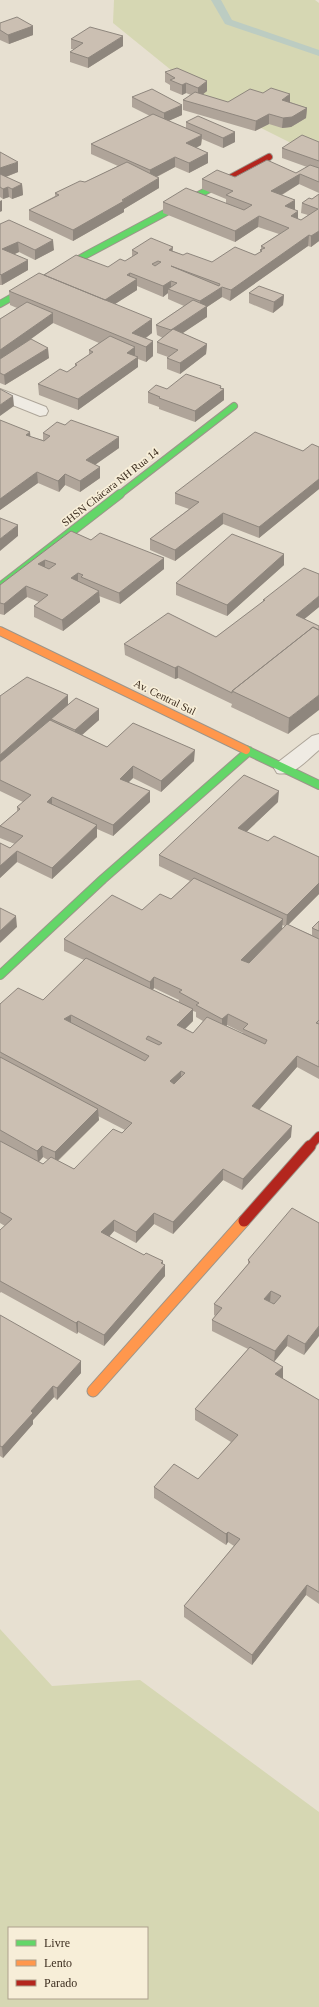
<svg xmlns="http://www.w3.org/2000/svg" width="319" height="2007" viewBox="0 0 319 2007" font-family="Georgia,serif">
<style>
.green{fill:#d6d7b3;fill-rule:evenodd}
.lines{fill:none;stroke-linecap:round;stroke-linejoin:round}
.stream{fill:#bcccc2;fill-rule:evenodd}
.street-casing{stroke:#ada599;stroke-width:2}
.fast-far1-casing{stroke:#9c958a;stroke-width:8}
.fast-casing{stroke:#9c958a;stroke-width:10}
.slow-far1-casing{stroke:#9c958a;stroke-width:10}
.slow-casing{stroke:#9c958a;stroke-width:13}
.jam-far2-casing{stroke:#9c958a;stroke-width:8}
.jam-far1-casing{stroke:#9c958a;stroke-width:10}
.jam-casing{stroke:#9c958a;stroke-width:13}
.street{fill:#efebe3;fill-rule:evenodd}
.fast-far1{stroke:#63d668;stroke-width:6}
.fast{stroke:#63d668;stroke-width:8}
.slow-far1{stroke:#ff974d;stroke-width:8}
.slow{stroke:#ff974d;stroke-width:11}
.jam-far2{stroke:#b3261e;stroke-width:6}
.jam-far1{stroke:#b3261e;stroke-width:8}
.jam{stroke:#b3261e;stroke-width:11}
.wall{fill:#afa499;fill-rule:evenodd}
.shaded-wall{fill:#8e867d}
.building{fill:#cbbfb2;stroke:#8e867d;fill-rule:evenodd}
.labels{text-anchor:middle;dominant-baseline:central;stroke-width:3.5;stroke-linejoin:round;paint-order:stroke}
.street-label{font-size:11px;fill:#3d2e20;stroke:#f7eed8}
</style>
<rect width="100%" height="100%" fill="#e7e0d1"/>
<path class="green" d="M114,0H315L319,3V157L213,104L113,23Z
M0,1629L52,1686L140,1680L319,1812V2007H0ZM9,1928H147V1998H9Z"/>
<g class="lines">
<path class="stream" d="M211,0H221L232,20L319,50V56L225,24Z"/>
<defs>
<path id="street" d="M0,389L46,407L48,411L46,415L40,416L0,400Z
M319,734V750C307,760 293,777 277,773L274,768L277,763L312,736Z"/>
<path id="fast-far1" d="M0,304L86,255L219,184
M119,495L234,406"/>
<path id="fast" d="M0,587L120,494
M246,750L319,785
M0,975L103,879L249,751"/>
<path id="slow-far1" d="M0,631L246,750"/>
<path id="slow" d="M93,1391L244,1221"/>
<path id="jam-far2" d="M219,184L269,157"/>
<path id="jam-far1" d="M309,1147L319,1136"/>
<path id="jam" d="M244,1221L310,1146"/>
</defs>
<use href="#street" class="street-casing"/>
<use href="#fast-far1" class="fast-far1-casing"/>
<use href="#fast" class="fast-casing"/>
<use href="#slow-far1" class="slow-far1-casing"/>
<use href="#slow" class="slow-casing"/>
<use href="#jam-far2" class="jam-far2-casing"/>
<use href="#jam-far1" class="jam-far1-casing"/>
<use href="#jam" class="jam-casing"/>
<use href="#street" class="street"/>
<use href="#fast-far1" class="fast-far1"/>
<use href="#fast" class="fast"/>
<use href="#slow-far1" class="slow-far1"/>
<use href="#slow" class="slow"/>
<use href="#jam-far2" class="jam-far2"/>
<use href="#jam-far1" class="jam-far1"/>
<use href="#jam" class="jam"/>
</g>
<path class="wall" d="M0,23L33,26V35L9,44L0,40Z
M71,39L123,46L88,68L70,62V52L74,49H71Z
M165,72L207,91L202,95L228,102H290L307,108L306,118L291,127L282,128L269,124L255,131L183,110V100L191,95L186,93L182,95L170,90V85L165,82Z
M132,97L182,115L168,121L186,128V122L235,132V142L223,148L202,139L201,145L196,148L208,153V163L189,173L175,167L157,177L159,188L124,209V212L73,241L29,220V210L55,196V193L85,182L118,166L91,154V144L150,116L132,107Z
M319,142V193L299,184L282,195L295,210L298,219L301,220L308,215L301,213L302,203L312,199L319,194V241L311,247L308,246L230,301L222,297L207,307V317L182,333L207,344L206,354L180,374L167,369V358L168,357L157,353V342L163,338L157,335L156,325L184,306L168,299V293L163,297L137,286V290L115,304L152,333L146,338L153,341V356L146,362L138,359V367L78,410L39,395L38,384L67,372L75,367V364L89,355V350L99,343L53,323L27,342L49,358L5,385L0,383V319L17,308L10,305L9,291L44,275L108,267L125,261L132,257V250L173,251L183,255L212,262L255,255L260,252V250L261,249V246L279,234L258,227L235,242L163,213V202L226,203V199L202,189V179L296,173L307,167L282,158V148Z
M0,152L18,172L6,177L22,184L23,195L12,199L9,197L3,199L0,197Z
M0,224L54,250L35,260L19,252L15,254L28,270L2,285H0Z
M249,293L284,295L283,305L273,313L249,303Z
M221,388L224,389V400L195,422L159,409V407L148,403V392L167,389Z
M0,420L31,437L43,440V433L119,448L95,465L100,467V478L80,492L65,485L59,492L38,483L0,510Z
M319,447V489L259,538L223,524L175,561L150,550V539L189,509L175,504V493L303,451Z
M71,531L91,540L164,558V569L120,604L99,596L100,602L63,631L34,617V606L39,602L27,597L4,615L0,614V585Z
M284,554V565L227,616L176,595V583Z
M263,600L319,607L304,619L288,734L231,707L232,704L178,678L175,679L125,655L124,644L216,637L263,602Z
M68,695V704L99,709V720L82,735L107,747L194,761L161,792L133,778L128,782L150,802L113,836L97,829V837L52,879L17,862L0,878V843L10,848L15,844L0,838V826L17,812V807L23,802L0,791V696Z
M278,802L246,832L268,841L319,857V894L288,925L312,935V928L319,921V1079L297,1067L259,1110L291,1137L242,1190L223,1180L173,1234L154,1224L136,1243L114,1231L109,1237L144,1255L163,1261V1264L165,1265V1276L104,1346L78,1332L77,1334L1,1292L0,1293V1230L5,1226L0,1223V1004L43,1000L84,960L64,951V939L171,899L190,881L159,866V855ZM282,925L285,926L282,930ZM154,988L179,1000V1002L153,990ZM193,1011L196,1012V1017L203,1021L193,1033L185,1029L193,1021ZM227,1025L243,1033V1034L227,1026ZM98,1116L125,1130L122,1133L74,1169L58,1161L99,1120ZM43,1157L48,1160L43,1164L39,1162Z
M319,1223L304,1355L287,1346L274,1361L282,1378L319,1400V1604L306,1595L252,1665L184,1617V1606L234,1546L228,1542L226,1545L154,1498V1487L198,1479L231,1442L195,1420V1409L248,1349L212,1331V1320L215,1316L214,1315V1304L248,1264V1260Z
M0,1315L81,1373L57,1400L54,1397L33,1420V1424L3,1458L0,1456Z"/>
<path class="shaded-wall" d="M33,26V35L9,44L8,35Z
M123,36V46L88,68V58Z
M207,81V91L198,98V88Z
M186,83V93L182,95V85Z
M290,94V104L282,100Z
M182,105V115L164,123V113Z
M307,108L306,118L291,127L282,128L283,118Z
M269,114V124L255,131L256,121Z
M235,132V142L223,148V138Z
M202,135L201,145L186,153V143Z
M208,153V163L189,173V163Z
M175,157V167L150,180V170Z
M18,162V172L0,179V168Z
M300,174L299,184L271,201V191Z
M159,178V188L124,209V212L73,241V230Z
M22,184L23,195L12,199V189Z
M8,187L9,197L3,199V189Z
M2,200V211L0,212V201Z
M295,200V210L285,206Z
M298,211V221L291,216Z
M259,216L258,227L235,242V231Z
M319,231V241L311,247V236Z
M309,235L308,246L230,301L231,290Z
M53,240L54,250L35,260V250Z
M18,242L19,252L3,259L2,249Z
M173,247L172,257L169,250Z
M28,260V270L2,285L1,275Z
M130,273V283L137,279V290L104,311V300Z
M171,281V290L168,289V293L163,297V286Z
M222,287V297L207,307V317L171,341V330L200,311V301Z
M284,295L283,305L273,313L274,302Z
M53,313V323L0,361V350Z
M152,319V333L137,344L132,333Z
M153,341V356L146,362V347Z
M207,344L206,354L180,374V363Z
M135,347V357L127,353Z
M48,348L49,358L5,385L4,375Z
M138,357V367L78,410V399Z
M221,386V391L224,389V400L195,422V411Z
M13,396L14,406L0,416V405Z
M30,432L31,443L26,435Z
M119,437V448L86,471V460Z
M100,467V478L80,492V481Z
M37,472L38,483L0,510V499Z
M65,474V485L59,492L58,481Z
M319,479V489L259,538V527Z
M223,513V524L175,561V550Z
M18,525V536L0,551V539Z
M284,554V565L227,616V605Z
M164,558V569L120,604L119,593Z
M45,560V571L38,564Z
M78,573V584L71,578Z
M26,586L27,597L4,615V604Z
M99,591L100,602L63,631L62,620Z
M319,596V607L296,626V615Z
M178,666V678L175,679V668Z
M68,695V706L51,719V722L0,766V755Z
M319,695V710L288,734L289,718Z
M99,709V720L75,741V730Z
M195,750L194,761L161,792V781Z
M133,766V778L121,790L120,779Z
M150,791V802L113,836V825Z
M279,791L278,802L238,840V828Z
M52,797V809L47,802Z
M97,825V837L52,879V868Z
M17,851V862L0,878V866Z
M319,883V894L286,927L287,915Z
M16,916L17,927L0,943V931Z
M283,919L282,931L241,971V960Z
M154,977V988L150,993V982Z
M193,1009V1021L177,1037V1025Z
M228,1014L227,1025L222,1030V1019Z
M71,1015V1026L64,1019Z
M297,1056V1067L252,1118V1106Z
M181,1071V1083L170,1093V1081Z
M98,1109L99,1120L55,1163V1152Z
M292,1126L291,1137L242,1190L243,1179Z
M42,1146L43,1157L38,1162L37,1151Z
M223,1169V1180L173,1234V1222Z
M154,1213V1224L136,1243V1232Z
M114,1220V1231L102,1244L101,1232Z
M163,1261V1268L165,1265V1276L104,1346V1335Z
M271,1291L270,1302L264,1310V1299Z
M78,1321V1332L77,1334L76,1323Z
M319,1326V1336L304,1355L305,1344Z
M288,1335L287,1346L274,1362L275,1351Z
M81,1361V1373L57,1400V1388Z
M283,1367V1378L275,1385V1374Z
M53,1386L54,1397L33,1420V1424L3,1458L2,1447L31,1411Z
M228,1532V1542L226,1545V1534Z
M307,1585L306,1595L252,1665V1655Z"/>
<path class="building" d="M17,17L33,26L8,35L0,30V23Z
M90,27L123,36L88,58L70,52L83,43L71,39Z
M177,68L207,81L198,88L186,83L182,85L170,80L175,78L165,72Z
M271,88L290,94L282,100L307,108L292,117L283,118L269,114L256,121L183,100L195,92L228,102L250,89L263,93Z
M152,89L182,105L164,113L132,97Z
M153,114L202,135L186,143L208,153L189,163L175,157L150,170L91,144Z
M198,116L235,132L223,138L186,122Z
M302,135L319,142V161L282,148Z
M0,152L18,162L0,168Z
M267,160L296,173L310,165L319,168V182L300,174L271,191L295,200L285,206L298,211L291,216L301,220L318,209L302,203L309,198L312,199L319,194V231L311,236L309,235L231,290L222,287L200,301L168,289L177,283L171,281L163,286L130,273L127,275L137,279L105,300L44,275L76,255L108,267L120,259L125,261L138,253L132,250L151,238L173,247L169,250L183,255L187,253L212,262L235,247L255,255L262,251L260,250L265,248L261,246L289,228L259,216L235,231L163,202L186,188L244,210L252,205L226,195L233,191L202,179L217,170L235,177ZM158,261L161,262L155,266L152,264ZM171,266L220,284L219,286Z
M127,162L159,178L122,200L124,201L73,230L29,210L59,195L55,193L80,181L85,182Z
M0,174L22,184L12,189L8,187L3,189L0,187Z
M9,220L53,240L35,250L18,242L2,249L28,260L1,275L0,274V224Z
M39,273L152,319L132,333L153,341L146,347L9,291Z
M259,286L284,295L274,302L249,293Z
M193,300L207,306L171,330L156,325Z
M27,302L53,313L0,350V319Z
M173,329L207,344L180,363L167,358L178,350L157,342Z
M110,336L135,347L127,353L138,357L78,399L38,384L60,369L67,372L77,365L75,364L93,352L89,350Z
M31,339L48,348L4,375L0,373V359Z
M186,374L221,386L220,388L224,389L195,411L159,398L160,397L148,392L156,385L167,389Z
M0,389L13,396L0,405Z
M0,420L30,432L26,435L44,441L50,436L43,433L57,422L65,425L71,420L119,437L86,460L100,467L80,481L65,474L58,481L37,472L0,499Z
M255,432L303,451L312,444L319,447V479L259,527L223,513L175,550L150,539L199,502L175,493Z
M0,518L18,525L0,539Z
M71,531L91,540L100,533L164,558L119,593L81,577L83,575L78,573L71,578L99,591L62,620L34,606L48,595L26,586L4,604L0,603V585ZM45,560L56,564L49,569L38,564Z
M232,534L284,554L227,605L176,583Z
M304,568L319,574V596L296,615L319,626V630L313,627L232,691V693L178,666L175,668L124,644L168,613L216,637L265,600H263Z
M313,627L319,630V695L289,718L232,691Z
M27,677L68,695L0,755V696Z
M76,698L99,709L75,730L51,719Z
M50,720L107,747L133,723L195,750L161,781L133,766L120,779L150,791L113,825L52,797L47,802L97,825L52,868L17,851L0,866V843L10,848L23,836L0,826L20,809L17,807L31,795L0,780V762Z
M244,775L279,791L238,828L268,841L274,836L319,857V883L287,915L159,855Z
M194,878L283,919L241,960L249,963L287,924L319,939V1020L316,1023L319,1024V1067L297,1056L252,1106L292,1126L243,1179L223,1169L173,1222L154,1213L136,1232L114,1220L101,1232L144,1255L146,1253L163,1261L161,1263L165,1265L104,1335L78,1321L76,1323L0,1281V1230L12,1219L0,1212V1141L43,1164L51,1157L74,1169L113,1129L122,1133L132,1123L0,1052V1004L18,988L43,1000L86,958L193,1009L177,1025L193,1033L207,1017L265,1044L267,1040L243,1029L248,1024L228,1014L222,1019L196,1005L199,1003L179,992L182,990L154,977L150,982L64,939L112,895L142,910L160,894L171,899ZM71,1015L149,1056L145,1061L64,1019ZM148,1036L162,1043L159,1045L146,1039ZM181,1071L185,1073L174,1084L170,1081Z
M0,908L16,916L0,931Z
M319,921V931L312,928Z
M0,1057L98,1109L55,1152L42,1146L37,1151L0,1130Z
M292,1208L319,1223V1326L305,1344L288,1335L275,1351L212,1320L222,1308L214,1304L250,1262L248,1260ZM271,1291L281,1296L274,1304L264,1299Z
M0,1315L81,1361L57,1388L53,1386L31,1411L33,1413L2,1447L0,1446Z
M250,1347L283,1367L275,1374L319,1400V1592L307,1585L252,1655L184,1606L240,1539L228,1532L226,1534L154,1487L174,1464L198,1479L238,1435L195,1409Z"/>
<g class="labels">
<g class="street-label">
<text transform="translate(110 487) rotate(-38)">SHSN Chácara NH Rua 14</text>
<text transform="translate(165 697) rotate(26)">Av. Central Sul</text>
</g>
</g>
<rect x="8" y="1927" width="140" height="72" fill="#f7eed8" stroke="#ada18e"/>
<rect x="16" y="1940" width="20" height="6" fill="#63d668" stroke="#ada18e"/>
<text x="44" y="1947" font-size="12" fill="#3d2e20">Livre</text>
<rect x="16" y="1960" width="20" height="6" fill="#ff974d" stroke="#ada18e"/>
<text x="44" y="1967" font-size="12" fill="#3d2e20">Lento</text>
<rect x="16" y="1980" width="20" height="6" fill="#b3261e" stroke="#ada18e"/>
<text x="44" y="1987" font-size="12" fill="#3d2e20">Parado</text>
</svg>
